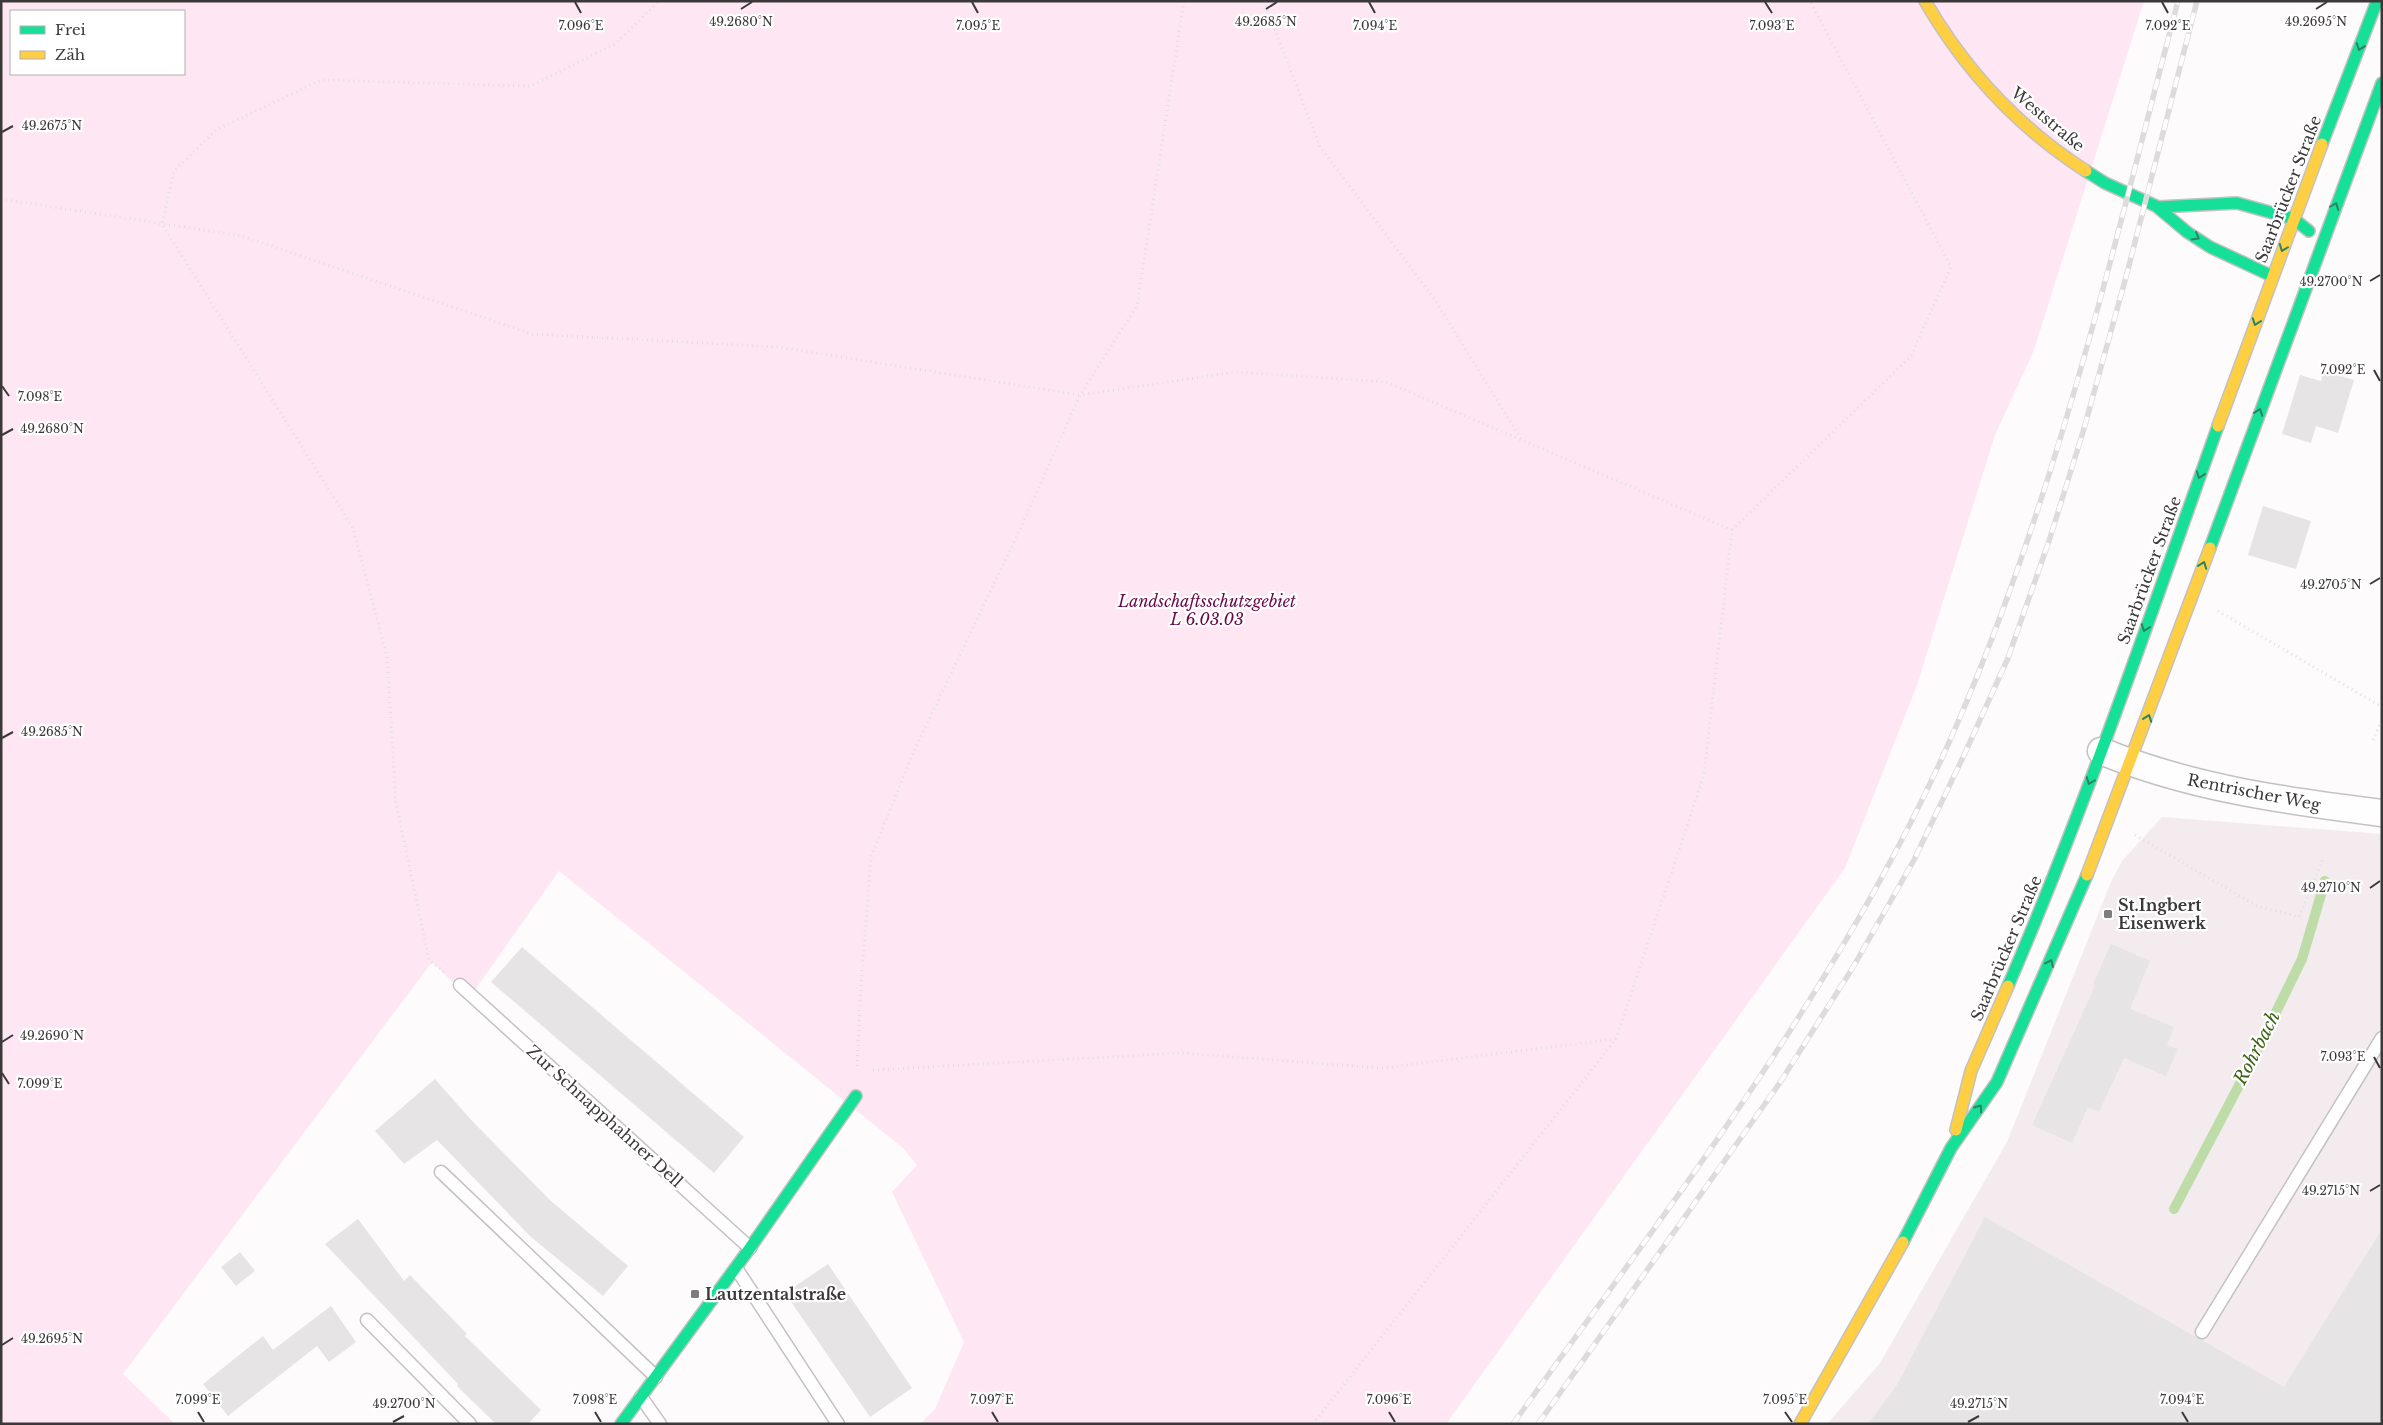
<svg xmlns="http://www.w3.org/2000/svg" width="2383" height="1425" viewBox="0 0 2383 1425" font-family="'Libre Baskerville',serif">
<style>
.built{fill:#f3ebee}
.green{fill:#fee7f3;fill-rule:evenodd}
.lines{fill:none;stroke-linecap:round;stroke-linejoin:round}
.stream{stroke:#bddca7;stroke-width:10}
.building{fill:#e6e4e5}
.lane-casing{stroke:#c3c1c2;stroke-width:15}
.street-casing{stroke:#c3c1c2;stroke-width:29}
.fast-casing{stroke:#c3c1c2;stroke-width:14}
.slow-casing{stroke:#c3c1c2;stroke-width:14}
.path{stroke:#e0dfdf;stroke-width:3;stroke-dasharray:1 4;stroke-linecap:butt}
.lane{stroke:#fffeff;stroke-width:12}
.street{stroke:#fffeff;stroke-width:26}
.fast{stroke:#16e098;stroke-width:11}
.slow{stroke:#ffcf43;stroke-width:11}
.rail-casing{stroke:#dddcdd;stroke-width:5.5}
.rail{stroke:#fff;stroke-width:4;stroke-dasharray:11;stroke-linecap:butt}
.oneway{stroke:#2a8464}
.ticks{fill:none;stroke:#3b3839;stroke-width:2}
.poi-dot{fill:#7f7c7d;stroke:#fff;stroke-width:2}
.labels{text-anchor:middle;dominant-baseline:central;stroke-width:4.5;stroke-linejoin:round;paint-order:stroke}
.street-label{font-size:16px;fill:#3b3839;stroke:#fff}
.park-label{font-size:16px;font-style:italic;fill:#6b074b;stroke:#fff}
.poi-label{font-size:16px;font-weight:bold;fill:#3b3839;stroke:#fff;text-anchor:start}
.water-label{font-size:18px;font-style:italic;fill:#3c6517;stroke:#fff}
.ticks-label{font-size:12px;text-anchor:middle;fill:#3b3839;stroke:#fff;stroke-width:4.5;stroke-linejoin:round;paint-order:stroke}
</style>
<rect width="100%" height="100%" fill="#fdfbfc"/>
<path class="built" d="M2162,817L2382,834V1424H1827L1880,1363L2007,1142L2111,882L2122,861Z"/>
<path class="green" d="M1,1H2144L2034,350L1995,435L1917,685L1845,868L1446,1424H920L935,1409L964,1342L892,1192L917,1165L903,1148L559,871L469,998L432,962L123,1374L175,1424H1ZM11,11H184V74H11Z"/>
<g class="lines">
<path class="stream" d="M2174,1209L2256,1053L2302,959L2325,881"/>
</g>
<path class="building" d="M2323,371L2354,380L2338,433L2316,426L2311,443L2282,434L2300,375L2321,381Z
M2263,506L2311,521L2296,569L2248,555Z
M2111,944L2150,961L2130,1009L2174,1027L2167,1045L2178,1049L2166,1076L2124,1058L2099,1112L2088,1107L2072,1143L2032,1125L2095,986L2093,984Z
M522,947L744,1137L714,1173L491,982Z
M435,1079L473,1122L551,1201L628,1266L603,1296L531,1237L437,1140L404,1164L375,1131Z
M1985,1217L2284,1387L2382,1229V1424H1868L1897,1385Z
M358,1219L404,1281L410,1275L467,1334L465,1336L541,1410L528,1424H496L457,1386L458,1384L325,1244Z
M240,1252L255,1271L236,1286L221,1267Z
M828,1264L912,1388L870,1417L785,1293Z
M331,1306L356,1342L329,1362L317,1346L228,1416L203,1384L263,1336L273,1350Z"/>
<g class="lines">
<defs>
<path id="lane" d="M460,985L750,1248
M441,1172L656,1377
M736,1268L838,1424
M367,1320L470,1424
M2202,1332L2382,1038
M641,1397L660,1424"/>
<path id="street" d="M2101,751C2191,788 2286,801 2382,813"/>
<path id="fast" d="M2322,144L2377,1
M2086,171L2105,183L2156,206L2187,232L2210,247L2272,276
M2158,207L2237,203L2294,219L2309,231
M2210,548L2382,83
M2008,986C2087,803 2151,613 2218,426
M1903,1242L1951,1148L1997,1082L2087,875
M621,1424L750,1248L856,1096"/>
<path id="slow" d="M1925,1C1965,70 2019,128 2086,171
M2218,426L2322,144
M2087,875L2210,548
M1956,1130L1971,1071L2008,986
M1800,1424L1903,1242"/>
</defs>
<use href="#lane" class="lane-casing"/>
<use href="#street" class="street-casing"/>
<use href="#fast" class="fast-casing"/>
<use href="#slow" class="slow-casing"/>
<path class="path" d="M1264,1L1320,147L1435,300L1521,439
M1,199L242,236L532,334L778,347L1080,395L1137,306L1184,1
M2218,611L2382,707
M2373,740L2382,720
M2135,835L2257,906L2299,917L2323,859
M444,972L429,960L396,803L387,657L353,528L162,224L174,171L216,130L321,80L531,86L615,44L659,1
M857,1066L861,986L871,857L914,751L1023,523L1080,395L1236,372L1386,382L1732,530
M873,1070L1181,1053L1382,1068L1616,1039
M1313,1424L1616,1039L1704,775L1732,530L1911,356L1951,267L1810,1"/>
<use href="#lane" class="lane"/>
<use href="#street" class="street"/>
<use href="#fast" class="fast"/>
<use href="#slow" class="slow"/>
<defs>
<path id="rail" d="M1513,1424C1668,1207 1837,992 1947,747C2054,508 2112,253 2178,1
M1538,1424L1779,1084L1852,969L1914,860L1965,753L2008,658L2049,541L2083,432L2126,277L2197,1"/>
</defs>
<use href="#rail" class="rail-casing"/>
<use href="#rail" class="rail"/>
</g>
<defs><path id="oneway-chevron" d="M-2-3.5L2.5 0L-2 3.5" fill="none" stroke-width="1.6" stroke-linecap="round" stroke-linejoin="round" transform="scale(1.25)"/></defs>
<g class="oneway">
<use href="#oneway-chevron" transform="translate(2360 47) rotate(110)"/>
<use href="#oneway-chevron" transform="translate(2335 206) rotate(-69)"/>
<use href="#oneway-chevron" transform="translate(2196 237) rotate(30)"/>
<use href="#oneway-chevron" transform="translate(2283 248) rotate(111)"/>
<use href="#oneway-chevron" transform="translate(2256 322) rotate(110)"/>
<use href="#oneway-chevron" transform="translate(2259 412) rotate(-70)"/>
<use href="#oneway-chevron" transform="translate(2200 475) rotate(110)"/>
<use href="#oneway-chevron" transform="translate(2203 565) rotate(-70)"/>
<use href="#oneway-chevron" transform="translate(2145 628) rotate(110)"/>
<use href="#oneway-chevron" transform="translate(2148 718) rotate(-70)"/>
<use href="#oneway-chevron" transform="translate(2090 781) rotate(111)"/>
<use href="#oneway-chevron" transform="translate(2050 963) rotate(-66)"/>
<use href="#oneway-chevron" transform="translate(1979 1108) rotate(-55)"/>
</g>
<path class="ticks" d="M575,2L581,13M972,2L978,13M1369,2L1375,13M1765,2L1772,13M2162,2L2168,13M741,9L752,2M1266,9L1277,2M2316,9L2327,2M2,132L13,126M2370,281L2380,275M2374,370L2380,381M2,386L9,396M2,435L13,429M2370,584L2380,578M2,738L13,732M2370,888L2380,881M2,1042L13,1035M2374,1057L2380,1068M2,1073L9,1084M2370,1191L2380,1185M2,1345L13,1338M198,1412L204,1422M595,1412L601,1422M992,1412L998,1422M1389,1412L1395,1422M1785,1412L1792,1422M2182,1412L2188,1422M393,1422L404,1416M1968,1422L1979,1416"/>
<g class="poi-dot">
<rect x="2103" y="909" width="10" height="10" rx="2.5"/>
<rect x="690" y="1289" width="10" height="10" rx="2.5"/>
</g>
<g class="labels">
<g class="street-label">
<text transform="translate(2048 119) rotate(40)">Weststraße</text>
<text transform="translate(2288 189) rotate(-69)">Saarbrücker Straße</text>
<text transform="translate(2149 570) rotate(-70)">Saarbrücker Straße</text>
<text transform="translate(2254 792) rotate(11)">Rentrischer Weg</text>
<text transform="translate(2006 948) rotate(-67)">Saarbrücker Straße</text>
<text transform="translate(605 1116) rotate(42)">Zur Schnapphahner Dell</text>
</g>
<g class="park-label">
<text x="1207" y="601">Landschaftsschutzgebiet<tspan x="1207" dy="18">L 6.03.03</tspan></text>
</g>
<g class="poi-label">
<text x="2118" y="905">St.Ingbert<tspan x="2118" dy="18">Eisenwerk</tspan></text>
<text x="705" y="1294">Lautzentalstraße</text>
</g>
<g class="water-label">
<text transform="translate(2257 1048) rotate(-63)">Rohrbach</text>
</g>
</g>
<g class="ticks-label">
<text x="741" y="26">49.2680°N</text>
<text x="1266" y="26">49.2685°N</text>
<text x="2316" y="26">49.2695°N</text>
<text x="581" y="30">7.096°E</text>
<text x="978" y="30">7.095°E</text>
<text x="1375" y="30">7.094°E</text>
<text x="1772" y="30">7.093°E</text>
<text x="2168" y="30">7.092°E</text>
<text x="52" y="130">49.2675°N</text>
<text x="2331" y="286">49.2700°N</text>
<text x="2343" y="374">7.092°E</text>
<text x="40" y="401">7.098°E</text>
<text x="52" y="433">49.2680°N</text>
<text x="2331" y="589">49.2705°N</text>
<text x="52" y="736">49.2685°N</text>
<text x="2331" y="892">49.2710°N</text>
<text x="52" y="1040">49.2690°N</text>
<text x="2343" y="1061">7.093°E</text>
<text x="40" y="1088">7.099°E</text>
<text x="2331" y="1195">49.2715°N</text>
<text x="52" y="1343">49.2695°N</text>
<text x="198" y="1404">7.099°E</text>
<text x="595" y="1404">7.098°E</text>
<text x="992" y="1404">7.097°E</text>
<text x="1389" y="1404">7.096°E</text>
<text x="1785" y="1404">7.095°E</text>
<text x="2182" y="1404">7.094°E</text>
<text x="404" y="1408">49.2700°N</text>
<text x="1979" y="1408">49.2715°N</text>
</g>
<rect width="2383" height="1425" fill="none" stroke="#3b3839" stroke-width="5"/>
<rect x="10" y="10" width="175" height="65" fill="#ffffff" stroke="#b1afb0"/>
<rect x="20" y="26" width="25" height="8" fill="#16e098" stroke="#b1afb0"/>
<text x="55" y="35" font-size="15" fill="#3b3839">Frei</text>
<rect x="20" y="51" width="25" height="8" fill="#ffcf43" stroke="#b1afb0"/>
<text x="55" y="60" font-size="15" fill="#3b3839">Zäh</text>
</svg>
